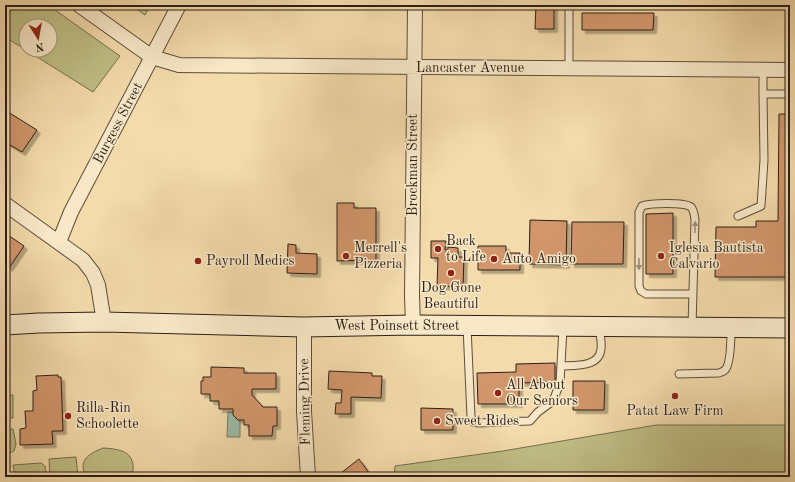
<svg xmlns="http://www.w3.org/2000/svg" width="795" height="482" viewBox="0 0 795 482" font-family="'Old Standard TT',serif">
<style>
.green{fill:#c0be86;stroke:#766e4e}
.water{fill:#9cbba9;stroke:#6f7c6f}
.building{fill:#d2966c;stroke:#2b1e17;filter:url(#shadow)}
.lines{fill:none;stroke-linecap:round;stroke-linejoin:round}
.lane-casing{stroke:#5d4d3c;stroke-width:9}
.street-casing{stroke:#5d4d3c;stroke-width:16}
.secondary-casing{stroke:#2b1e17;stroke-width:21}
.lane{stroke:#f8e8c8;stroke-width:7}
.street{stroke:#f8e8c8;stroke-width:14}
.secondary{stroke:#f8e8c8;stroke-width:19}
.oneway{fill:#9c8d78}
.poi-dot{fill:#8f2418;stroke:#f8e8c8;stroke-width:1.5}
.labels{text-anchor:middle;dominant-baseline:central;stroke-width:3;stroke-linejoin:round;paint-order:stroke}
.street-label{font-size:14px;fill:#2b1e17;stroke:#f8e8c8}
.poi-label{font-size:14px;fill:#2b1e17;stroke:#f8e8c8;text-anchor:start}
</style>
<defs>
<filter id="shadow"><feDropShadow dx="3.5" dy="3.5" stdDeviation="0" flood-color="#0004"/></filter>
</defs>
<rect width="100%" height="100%" fill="#f4dbab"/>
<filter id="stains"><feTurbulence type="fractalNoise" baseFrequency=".005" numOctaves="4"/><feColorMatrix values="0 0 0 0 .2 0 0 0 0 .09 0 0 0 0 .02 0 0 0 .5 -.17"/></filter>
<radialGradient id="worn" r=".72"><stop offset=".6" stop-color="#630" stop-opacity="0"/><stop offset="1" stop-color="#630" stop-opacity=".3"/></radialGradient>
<path class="green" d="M5,5H48L120,56L93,92L26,50H50V26H26V50L5,37Z
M131,5H151L145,15Z
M5,395H13V418H5Z
M656,425H790V477H394L395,466L503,451Z
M5,429H13L16,444L14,451L5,455Z
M103,448C119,449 135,451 133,471L124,477H87C76,461 90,453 103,448Z
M76,457L78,477H50L49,459Z
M41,463L45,466L47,477H15L13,465Z"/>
<path class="water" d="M228,412H233L240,420V437H227Z"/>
<path class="building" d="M536,5H554V29H535Z
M582,13H654L653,30H582Z
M8,112L37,130L22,152L5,142V117Z
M779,114H790V277H715L716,227H756V221H778Z
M337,203H354V208H376V260L337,261Z
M673,213V274H646V214Z
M530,220L567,221L566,265L529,264Z
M572,222H624L623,264H571Z
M5,233L24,246L9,268L5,265Z
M431,241H446L445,250H448V247L458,248V257H464L463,287L437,286L438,258H431Z
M288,244L296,245V253L317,254V274L287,273Z
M478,246H506V253H520V270H478Z
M555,363V382L519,383V404H478L477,373L516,372V364Z
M211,367L244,368V373H276V389H252V395L263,407H277V426H273L272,436H249V425H244V420H238L233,415V409H219V401H210V394H201V381H203V377H211Z
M329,371L372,373V376H382L381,398L351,397V414H335L336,403H341L342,390L328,389Z
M58,375V377H61L63,431H52L53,444L20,445V429L26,428L25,411H33V391L37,390L36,376Z
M573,381H605L604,410H573Z
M421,408L453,409V430H421Z
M359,459L372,477H344L341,473Z"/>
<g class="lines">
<defs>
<path id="lane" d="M569,5V68
M763,70V94H790
M738,216L761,206L764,160L763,94
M467,326L471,417L473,422L479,423L530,421L538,412L553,401L560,383L563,328
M692,327L695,219C694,215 694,210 691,207C684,202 650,203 642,206L639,212V286L641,291L646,294H693
M561,366C574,365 599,368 601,349C602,342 600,334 599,327
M679,374L719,373C721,372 723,372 725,370C731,364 731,336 731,328"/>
<path id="street" d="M79,5L152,57L179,65L790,70
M5,204L83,260L93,273L98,285L104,322
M59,242L71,212L179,5
M413,325L412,296L415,5
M304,327V411L308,477"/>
<path id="secondary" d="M5,325L39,323L104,322L304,327L413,325L790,328"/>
</defs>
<use href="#lane" class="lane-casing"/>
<use href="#street" class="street-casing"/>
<use href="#secondary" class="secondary-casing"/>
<use href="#lane" class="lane"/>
<use href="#street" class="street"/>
<use href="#secondary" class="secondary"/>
</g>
<defs><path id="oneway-solid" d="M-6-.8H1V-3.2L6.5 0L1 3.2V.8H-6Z"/></defs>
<g class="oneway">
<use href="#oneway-solid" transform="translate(695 227) rotate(-89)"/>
<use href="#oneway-solid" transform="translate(639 264) rotate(89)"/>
</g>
<g class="poi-dot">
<circle cx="438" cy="249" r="4"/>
<circle cx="346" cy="256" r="4"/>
<circle cx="661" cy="256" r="4"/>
<circle cx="494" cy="259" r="4"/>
<circle cx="198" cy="261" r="4"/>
<circle cx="451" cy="273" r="4"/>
<circle cx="498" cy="393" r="4"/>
<circle cx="675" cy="396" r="4"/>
<circle cx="68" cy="416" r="4"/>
<circle cx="437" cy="421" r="4"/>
</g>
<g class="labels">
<g class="street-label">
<text x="470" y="68">Lancaster Avenue</text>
<text transform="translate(118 123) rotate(-62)">Burgess Street</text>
<text transform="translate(413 165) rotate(-90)">Brockman Street</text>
<text x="397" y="326">West Poinsett Street</text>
<text transform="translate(305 402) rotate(-91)">Fleming Drive</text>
</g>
<g class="poi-label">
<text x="446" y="241">Back<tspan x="446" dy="16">to Life</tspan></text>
<text x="354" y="248">Merrell's<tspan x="354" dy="16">Pizzeria</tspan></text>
<text x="669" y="248">Iglesia Bautista<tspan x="669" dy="16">Calvario</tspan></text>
<text x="502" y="259">Auto Amigo</text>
<text x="206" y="261">Payroll Medics</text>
<text x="451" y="288" text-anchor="middle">Dog Gone<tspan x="451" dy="16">Beautiful</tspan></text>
<text x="506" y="385">All About<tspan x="506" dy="16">Our Seniors</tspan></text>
<text x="76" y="408">Rilla-Rin<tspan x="76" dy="16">Schoolette</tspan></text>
<text x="675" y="411" text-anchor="middle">Patat Law Firm</text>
<text x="445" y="421">Sweet Rides</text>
</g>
</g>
<rect width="795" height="482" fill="none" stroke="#f4dbab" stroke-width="20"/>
<rect x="6" y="6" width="783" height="470" fill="none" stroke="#2b1e17" stroke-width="2"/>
<rect x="10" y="10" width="775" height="462" fill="none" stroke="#2b1e17"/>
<g transform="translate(38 38) rotate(169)"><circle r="19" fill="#f8e8c8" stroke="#a69781"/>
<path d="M0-3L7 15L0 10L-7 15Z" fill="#8f2418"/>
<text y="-6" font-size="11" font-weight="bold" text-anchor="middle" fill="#2b1e17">N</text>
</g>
<rect width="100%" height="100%" filter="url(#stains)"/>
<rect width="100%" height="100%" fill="url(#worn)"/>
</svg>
